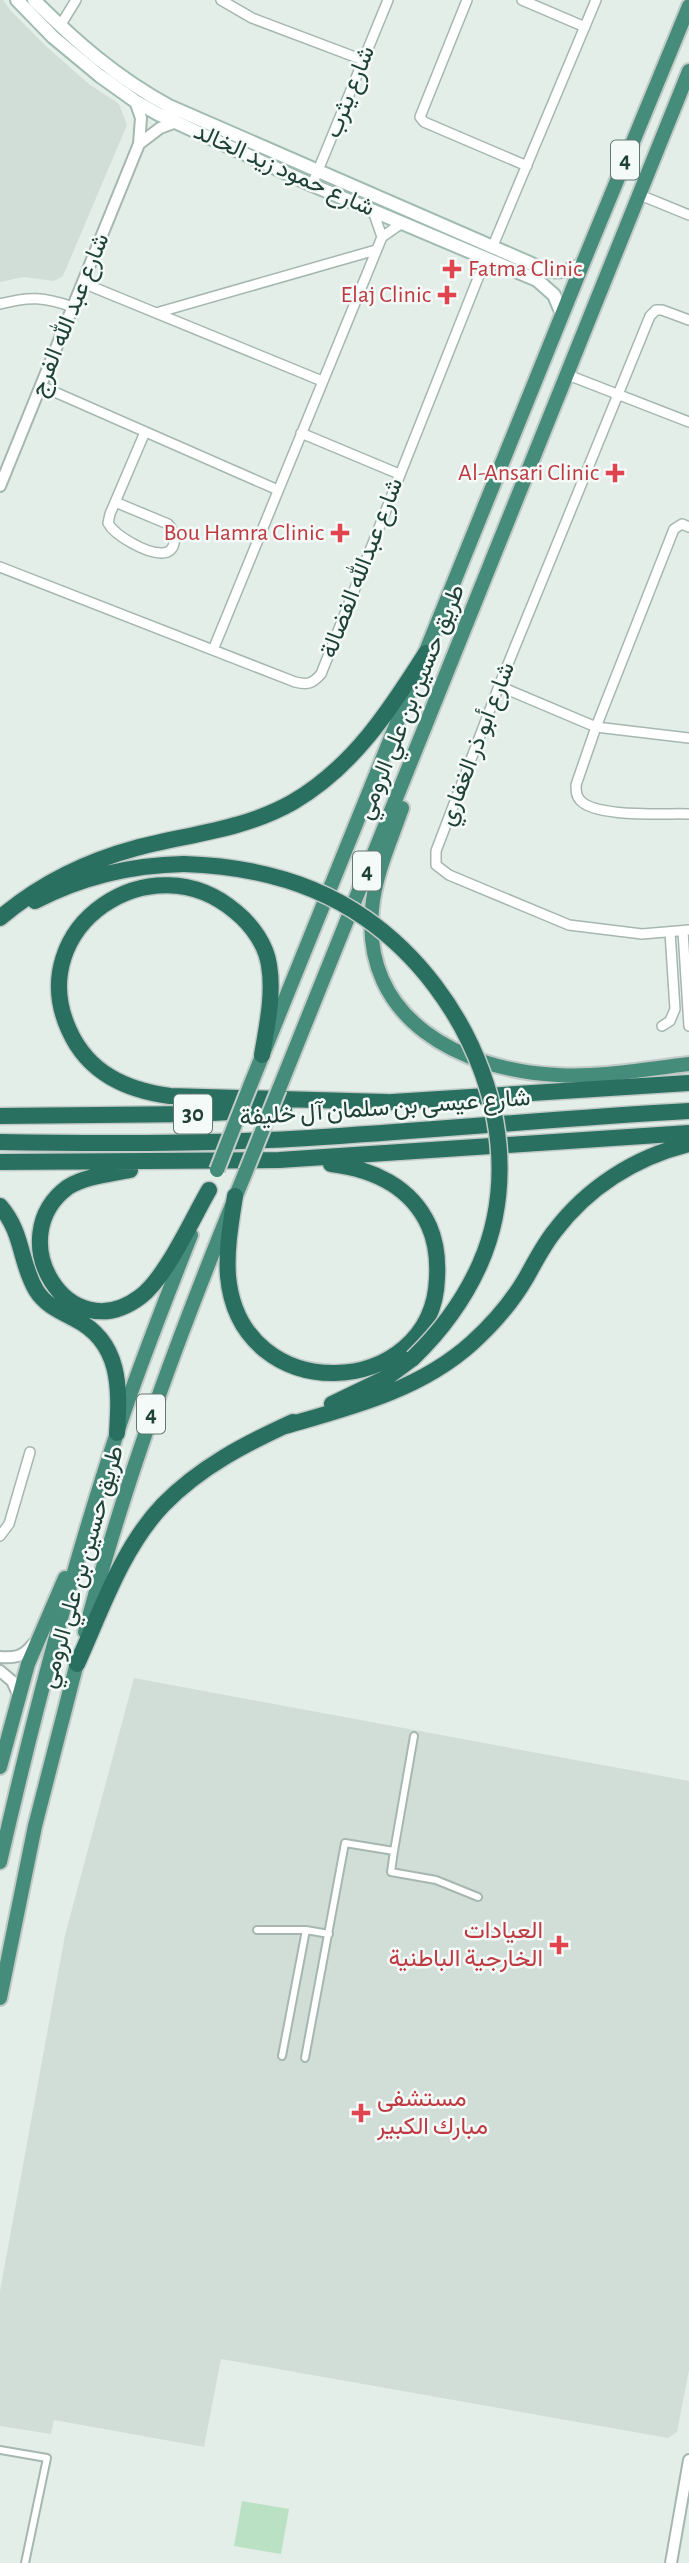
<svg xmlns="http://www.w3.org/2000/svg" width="689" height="2563" viewBox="0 0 689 2563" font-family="'Alegreya Sans',Vazirmatn,sans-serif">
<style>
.built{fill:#d1ded8}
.green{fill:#bae1c3}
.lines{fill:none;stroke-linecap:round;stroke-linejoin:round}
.pedestrian-casing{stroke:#a5b7b0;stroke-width:10}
.minor-casing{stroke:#a5b7b0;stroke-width:12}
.tertiary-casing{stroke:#a5b7b0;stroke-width:14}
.secondary-casing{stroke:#a0bbb1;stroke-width:16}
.trunk-casing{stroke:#c1cac7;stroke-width:18}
.motorway-casing{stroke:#c1cac7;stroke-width:19}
.pedestrian{stroke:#fff;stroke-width:6}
.minor{stroke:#fff;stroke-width:9}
.tertiary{stroke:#fff;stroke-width:10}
.secondary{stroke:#fff;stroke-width:12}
.trunk{stroke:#468c7a;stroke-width:14}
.motorway{stroke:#2a7060;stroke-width:16}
.trunk-bridge-casing{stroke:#c1cac7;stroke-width:18;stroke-linecap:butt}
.motorway-bridge-casing{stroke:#c1cac7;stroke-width:19;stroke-linecap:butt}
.trunk-bridge{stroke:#468c7a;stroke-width:14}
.motorway-bridge{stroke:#2a7060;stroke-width:16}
.health-dot{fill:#e0444e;stroke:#f4faf7;stroke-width:2.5}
.labels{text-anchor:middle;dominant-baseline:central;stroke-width:5;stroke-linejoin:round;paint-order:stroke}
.shield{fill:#f4faf7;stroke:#607871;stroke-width:2}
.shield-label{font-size:23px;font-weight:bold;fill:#204138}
.street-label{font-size:24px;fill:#204138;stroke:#f4faf7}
.health-label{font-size:24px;fill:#be3a42;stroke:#f4faf7;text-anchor:end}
</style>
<rect width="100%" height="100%" fill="#e3eee9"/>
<path class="built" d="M0,0H3L11,11L48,48L89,84L119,104L127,125L63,276L54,281L24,277L0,282Z
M134,1678L689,1781V2370L677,2432L668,2438L221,2359L204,2447L54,2420L51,2434L0,2426V2291L65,1935Z"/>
<path class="green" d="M242,2501L289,2509L281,2554L234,2546Z"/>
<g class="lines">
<defs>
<path id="pedestrian" d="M394,1851L414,1736
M257,1930H306L329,1934
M282,2056L306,1930
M305,2058L345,1843L394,1851L391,1872L436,1880L478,1897
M0,2450L47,2458L25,2563"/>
<path id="minor" d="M221,0L252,18L363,60
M467,0L420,117L424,122L527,166
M522,0L585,27
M60,26L76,0
M312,185L388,0
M640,195L689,215
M373,211L382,237
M492,248L596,0
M83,283L322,381
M0,304C30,296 44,297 73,307
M156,313L376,250
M689,320L662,310H656L650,316L499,686L436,851V865L449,875L569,925L642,934L689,930
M568,375L689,422
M41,386L278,490
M301,433L399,474
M115,502L168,524C177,532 178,554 161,553C146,553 115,536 108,523L110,514L145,432
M689,527L682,524L674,529L596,727L576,785C576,790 576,796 580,800C595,818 666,813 689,814
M0,567L295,682C308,685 312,684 321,674L486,258
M213,650L382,237L402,223
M499,686L596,727L689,738
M683,931L689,1026
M662,1026L670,1021L675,1009L670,932
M0,1536L9,1524L30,1452"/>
<path id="tertiary" d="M139,144L160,128L176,122
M0,486L139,144L141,118L135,101
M0,1657C15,1658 23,1657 33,1644
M0,1671L12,1681L19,1696
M671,2563L689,2460"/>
<path id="secondary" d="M17,0L53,37L100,76L135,101L158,114L312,185L537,280L554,295L562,314
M34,0C76,42 117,78 169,106L541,268C556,274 570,272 583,263"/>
<path id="trunk" d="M402,808C391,840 375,874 372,909C362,1020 461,1070 557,1075C600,1078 646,1069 689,1064
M250,1086L583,263L689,6
M279,1089L689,71
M85,1632C127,1472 183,1324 246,1171
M0,1767L28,1664L65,1578
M0,1862C33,1718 70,1574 117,1433C139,1366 165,1301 191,1235
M0,1998L35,1826L79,1655"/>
<path id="motorway" d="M35,901C81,877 132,865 184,864
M0,918C40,884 84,862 136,848C189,834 244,830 293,802C353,767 390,710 426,653
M262,1055C267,1026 274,994 269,965C266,945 252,925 236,912C152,839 22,927 69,1030C88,1073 126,1090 170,1096L386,1102
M377,1103L689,1083
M0,1116L194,1114L284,1109
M0,1142C103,1144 205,1144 308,1138C435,1130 562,1118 689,1111
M0,1162L279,1160L689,1133
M130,1170C110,1174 86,1176 68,1187C0,1237 68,1351 140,1297C166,1278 192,1219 209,1190
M235,1196C231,1222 226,1249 228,1276C240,1410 433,1400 437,1278C438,1261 436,1242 429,1226C411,1186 372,1169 331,1164
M0,1206C24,1234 19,1261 36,1290C45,1305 60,1311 75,1319C121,1342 120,1388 117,1433
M332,1404L386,1378L413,1358
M285,1426C351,1407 420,1390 472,1343C493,1324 512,1302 526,1278C535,1262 543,1246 554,1232C587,1188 635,1157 689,1144
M77,1664C101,1611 122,1548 163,1505C200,1467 245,1444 293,1422"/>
</defs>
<use href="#pedestrian" class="pedestrian-casing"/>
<use href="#minor" class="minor-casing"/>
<use href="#tertiary" class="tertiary-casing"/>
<use href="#secondary" class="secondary-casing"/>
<use href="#trunk" class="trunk-casing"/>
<use href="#motorway" class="motorway-casing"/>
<use href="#pedestrian" class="pedestrian"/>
<use href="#minor" class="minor"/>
<use href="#tertiary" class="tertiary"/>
<use href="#secondary" class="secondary"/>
<use href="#trunk" class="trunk"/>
<use href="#motorway" class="motorway"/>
<defs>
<path id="trunk-bridge" d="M217,1170L250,1086
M246,1171L279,1089"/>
<path id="motorway-bridge" d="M184,864C248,866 312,881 365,918C470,991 534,1141 480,1264C464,1300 441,1331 413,1358"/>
</defs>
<use href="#trunk-bridge" class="trunk-bridge-casing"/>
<use href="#motorway-bridge" class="motorway-bridge-casing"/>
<use href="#trunk-bridge" class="trunk-bridge"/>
<use href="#motorway-bridge" class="motorway-bridge"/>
</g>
<g class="health-dot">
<path d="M448.5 258.5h7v7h7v7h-7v7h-7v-7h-7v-7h7z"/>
<path d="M443.5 284.5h7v7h7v7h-7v7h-7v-7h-7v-7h7z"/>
<path d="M611.5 462.5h7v7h7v7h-7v7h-7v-7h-7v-7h7z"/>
<path d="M336.5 522.5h7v7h7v7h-7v7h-7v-7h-7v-7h7z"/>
<path d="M555.5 1934.5h7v7h7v7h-7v7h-7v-7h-7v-7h7z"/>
<path d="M357.5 2102.5h7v7h7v7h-7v7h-7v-7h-7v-7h7z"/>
</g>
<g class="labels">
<g class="shield">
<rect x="611" y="140.5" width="28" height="39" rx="5"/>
<rect x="353" y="851.5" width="28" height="39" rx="5"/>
<rect x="174" y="1094.5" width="38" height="39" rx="5"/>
<rect x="137" y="1394.5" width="28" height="39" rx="5"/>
</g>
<g class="shield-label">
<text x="625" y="160">4</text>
<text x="367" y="871">4</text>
<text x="193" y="1114">30</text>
<text x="151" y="1414">4</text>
</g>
<g class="street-label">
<text transform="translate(350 92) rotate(-68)">شارع يثرب</text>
<text transform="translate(284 170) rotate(24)">شارع حمود زيد الخالد</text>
<text transform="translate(70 315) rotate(-68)">شارع عبد الله الفرج</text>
<text transform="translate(362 568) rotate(-69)">شارع عبدالله الفضالة</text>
<text transform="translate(411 702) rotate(-68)">طريق حسين بن علي الرومي</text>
<text transform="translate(477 744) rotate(-69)">شارع أبو ذر الغفاري</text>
<text transform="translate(385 1108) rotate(-4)">شارع عيسى بن سلمان آل خليفة</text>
<text transform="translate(82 1567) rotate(-74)">طريق حسين بن علي الرومي</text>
</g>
<g class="health-label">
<text x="468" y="269" text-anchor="start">Fatma Clinic</text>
<text x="431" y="295">Elaj Clinic</text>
<text x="599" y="473">Al-Ansari Clinic</text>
<text x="324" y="533">Bou Hamra Clinic</text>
<text x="543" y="1931">العيادات<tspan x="543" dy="28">الخارجية الباطنية</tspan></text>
<text x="377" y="2099" text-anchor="start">مستشفى<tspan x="377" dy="28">مبارك الكبير</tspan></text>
</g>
</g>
</svg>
